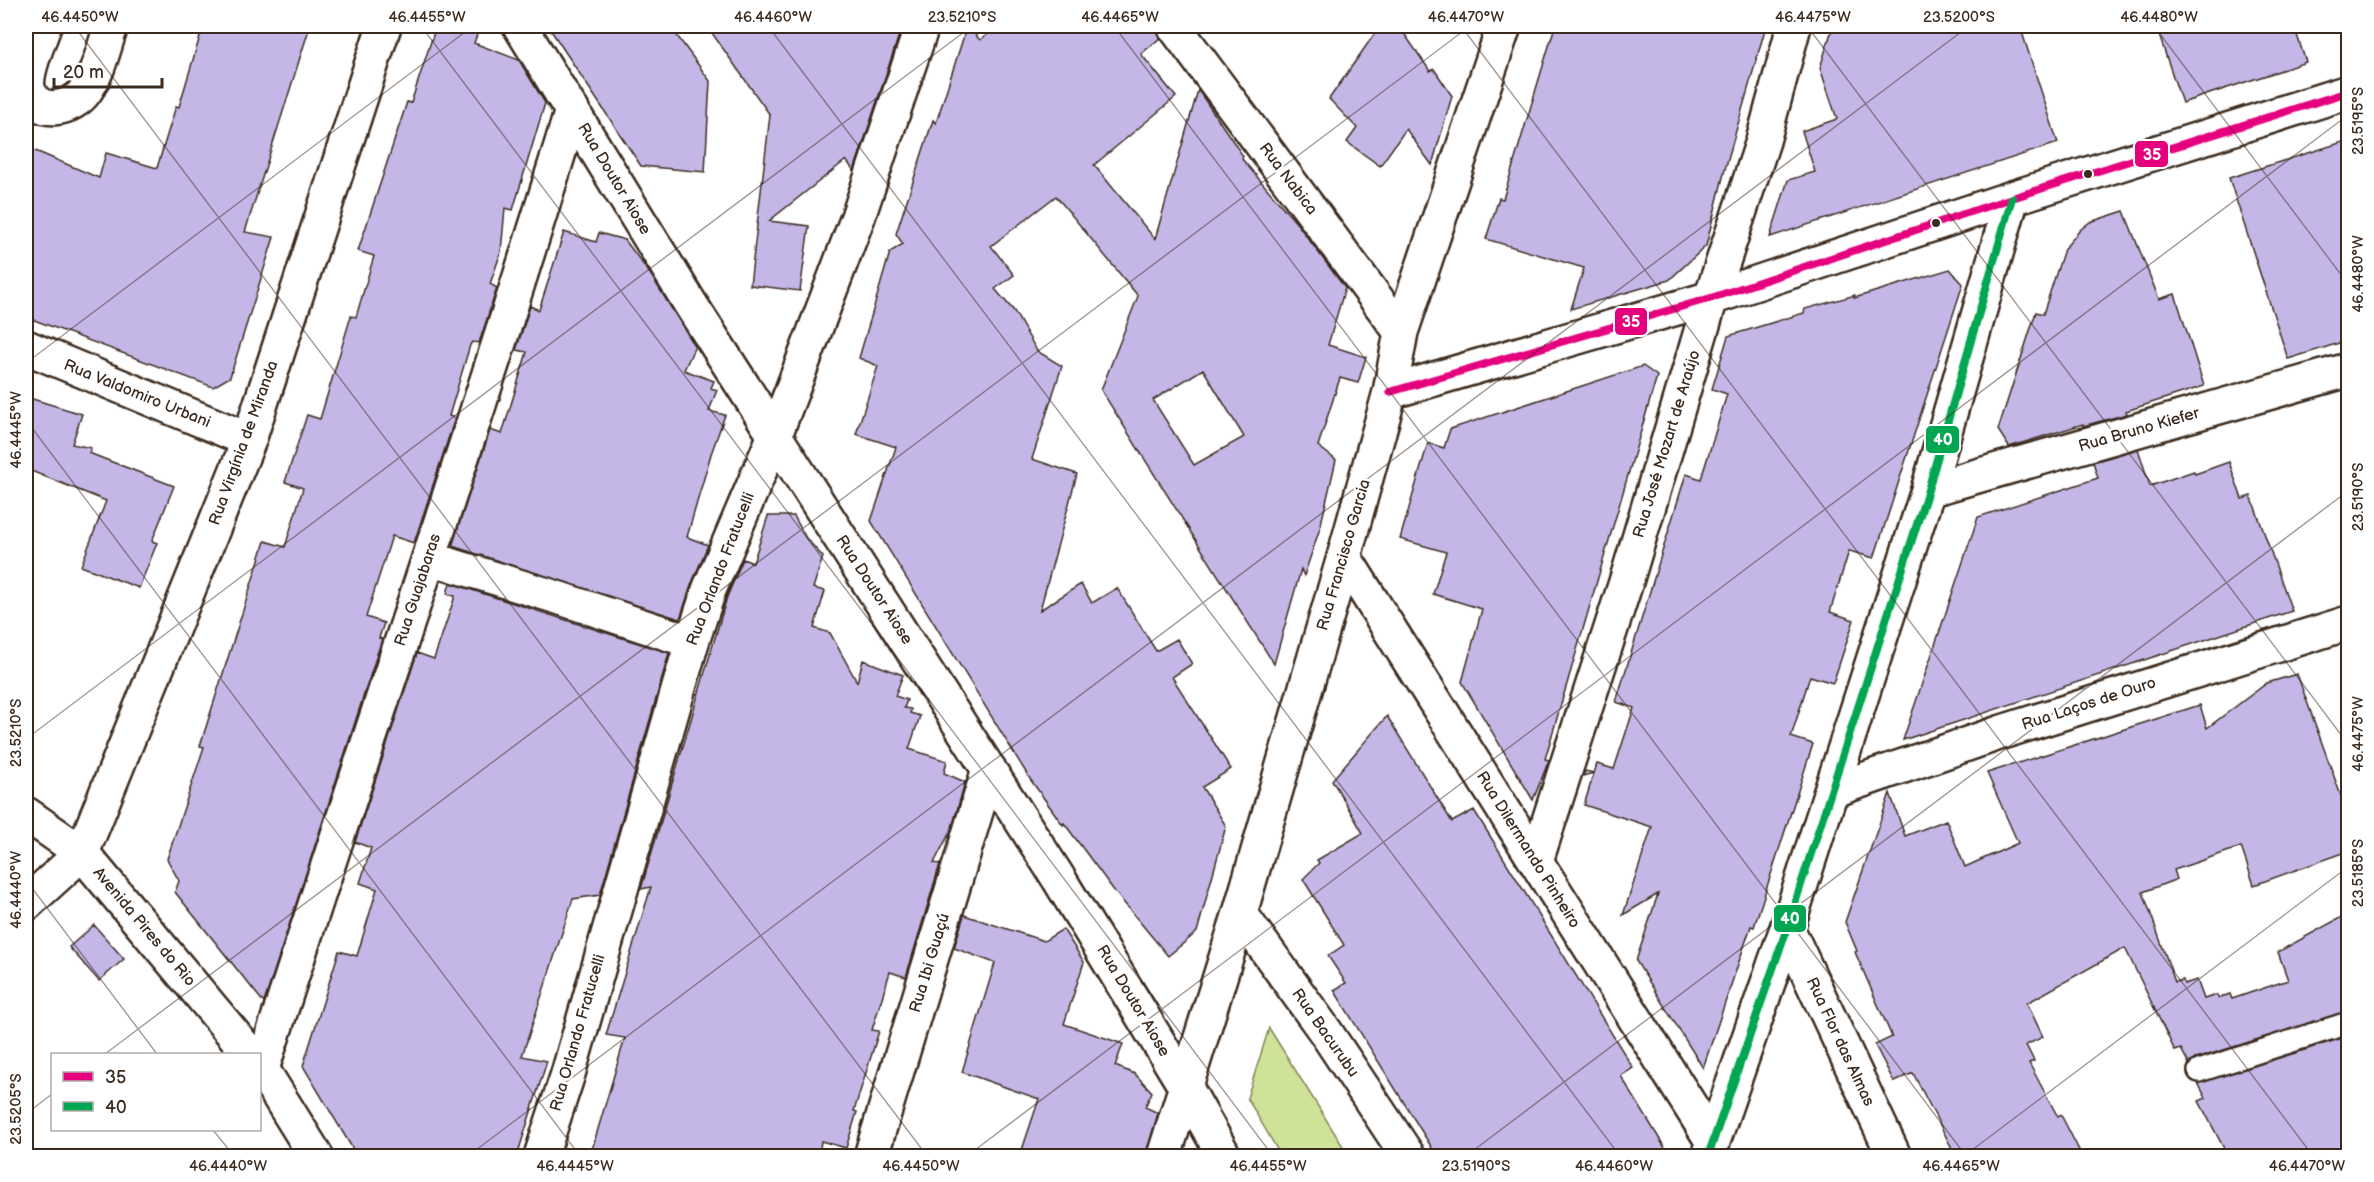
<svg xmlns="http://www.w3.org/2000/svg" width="2374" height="1182" viewBox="0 0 2374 1182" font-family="'Balsamiq Sans',sans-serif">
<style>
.green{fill:#cee397;stroke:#84865a;stroke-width:1.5}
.building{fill:#c4b7e8;stroke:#3b2a1e;stroke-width:1.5;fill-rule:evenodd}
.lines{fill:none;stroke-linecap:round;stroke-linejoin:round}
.service-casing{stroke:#3b2a1e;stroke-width:26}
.pedestrian-casing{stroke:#3b2a1e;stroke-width:36}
.minor-casing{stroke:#3b2a1e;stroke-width:38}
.tertiary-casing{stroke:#3b2a1e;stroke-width:38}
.secondary-casing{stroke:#3b2a1e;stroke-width:38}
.service{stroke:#fff;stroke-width:21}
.pedestrian{stroke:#fff;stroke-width:32}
.minor{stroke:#fff;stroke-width:33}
.tertiary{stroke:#fff;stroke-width:33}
.secondary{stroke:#fff;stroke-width:33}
.bus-1-casing{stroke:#fff;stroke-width:12}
.bus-2-casing{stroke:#fff;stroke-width:12}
.bus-1{stroke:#e5007d;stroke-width:8}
.bus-2{stroke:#00a651;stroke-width:8}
.ticks{fill:none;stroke:#3b2a1e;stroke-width:1.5;stroke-opacity:0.45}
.bus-dot{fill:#3b2a1e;stroke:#fff;stroke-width:2}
.labels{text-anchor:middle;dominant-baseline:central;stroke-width:5;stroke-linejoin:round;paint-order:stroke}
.street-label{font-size:16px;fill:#3b2a1e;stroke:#fff}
.line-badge{stroke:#fff;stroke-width:2}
.badge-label{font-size:16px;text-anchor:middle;font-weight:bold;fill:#fff}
.neatline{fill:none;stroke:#3b2a1e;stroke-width:2}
.ticks-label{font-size:15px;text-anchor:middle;fill:#3b2a1e}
</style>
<rect width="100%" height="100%" fill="#fff"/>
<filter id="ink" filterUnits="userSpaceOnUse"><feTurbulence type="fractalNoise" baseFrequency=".0167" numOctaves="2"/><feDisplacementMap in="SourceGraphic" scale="12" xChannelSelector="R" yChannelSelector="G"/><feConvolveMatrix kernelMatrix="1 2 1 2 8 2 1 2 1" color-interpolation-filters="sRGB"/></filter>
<g filter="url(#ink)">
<path class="green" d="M1269,1028L1349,1156H1281L1247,1098Z"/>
<path class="building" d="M203,26H310L245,232L274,237L230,377L213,387L26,317V147L99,178L106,153L157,168L176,106L179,107Z
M436,26H480L474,43L519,60L545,103L513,210L505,208L501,252L490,284L497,288L479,343L472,342L470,345L449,416L455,418L414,543L392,536L366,617L384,623L379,638L382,639L264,1003L175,892L179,881L167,859L204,747L200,746L265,541L285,547L303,488L285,482L307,415L320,419L351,316L356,317L374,256L358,251L407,102L411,103Z
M548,26H670L710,81L705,172L641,166Z
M707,26H902L854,171L846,160L769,221L809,226L800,291L750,285L770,115Z
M967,26L980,40L999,26H1156L1160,38L1141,54L1176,97L1094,165L1155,239L1198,90L1243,156L1242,159L1298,225L1345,288L1328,345L1366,357L1358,383L1340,378L1318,446L1336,460L1320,528L1304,576L1301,569L1274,664L1101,390L1138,296L1056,196L991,246L1014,275L995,289L1014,311L1037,351L1062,366L1032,459L1077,474L1040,610L1081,584L1092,603L1117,588L1156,651L1177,639L1192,664L1172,677L1231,769L1202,787L1226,826L1197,932L1168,956L1115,892L1064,823L1063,825L1030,779L871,521L896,447L856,434L878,366L859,358L890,252L903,244L896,234L933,120L936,123ZM1203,369L1244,437L1194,465L1153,400Z
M1380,26H1399L1430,71L1434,69L1452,96L1432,165L1406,129L1380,166L1347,142L1357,128L1329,99Z
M1555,26H1766L1724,173L1706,246L1669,280L1571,309L1584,268L1486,239L1499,198L1503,199Z
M1833,26H2020L2058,143L1770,237L1788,180L1815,172L1802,131L1837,119L1820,68Z
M2156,26H2294L2306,62L2182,103Z
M2349,140V340L2288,359L2229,178Z
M2124,211L2159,299L2175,294L2204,386L2126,411L2127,414L2083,426V424L2009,447L1998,430L2036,312L2043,314L2064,249L2080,230L2090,222Z
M564,232L596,242L599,233L625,240L651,275L695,346L684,370L714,381L711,388L717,390L709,411L725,415L711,454L687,537L708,545L692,583L680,619L452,546L490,430L502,434L527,352L516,350L530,306L539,310Z
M1950,269L1963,284L1874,558L1849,551L1830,612L1854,620L1833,683L1810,676L1791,737L1813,744L1754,927L1751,926L1703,1068L1636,961L1658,894L1623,915L1652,827L1584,805L1594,773L1583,776L1585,771L1594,773L1597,764L1614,769L1634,708L1616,702L1686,474L1701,479L1727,394L1712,389L1728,336L1804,313L1805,309L1855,295L1854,298Z
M1643,366L1657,376L1545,759L1549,760L1533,800L1462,682L1482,609L1433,594L1446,552L1400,539L1428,443L1444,448L1450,429Z
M26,397L82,414L72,444L91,448L89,453L174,486L152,541L157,543L139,588L81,566L106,501L26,469Z
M2138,449L2150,486L2194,471L2195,474L2229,462L2242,499L2251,496L2292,611L1903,740L1978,517L2098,478L2093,462Z
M768,516H794L806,538L823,557L813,588L825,591L814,628L830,633L857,682L863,660L903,675L895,696L907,700L904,708L911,709L910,713L920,716L909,749L947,761L944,773L965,782L952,828L934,863L940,864L906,977L890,972L872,1030L879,1031L854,1111L857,1112L846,1148L821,1141L819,1156H590L625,1038L606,1035L651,887L641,889L727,597L743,559L753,563Z
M450,583L669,653L600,895L573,899L522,1056L547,1061L517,1156H357L303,1066L339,951L357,956L377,889L360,883L371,848L355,842L417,653L434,659L455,596L447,594Z
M2297,674L2349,818V851L2254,885L2241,847L2174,870L2177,879L2143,892L2175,982L2183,980L2184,984L2197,980L2204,999L2217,995L2218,998L2230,994L2232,999L2288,980L2278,952L2349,913V1011L2195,1059L2189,1064L2181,1049L2175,1051L2125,948L2027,1003L2043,1037L2026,1045L2034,1061L2029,1063L2058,1117L2061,1115L2082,1156H1956L1913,1073L1894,1082L1875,1045L1892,1037L1855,952L1857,951L1845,922L1890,793L1905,836L1946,820L1965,867L2018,843L1987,773L2200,705L2207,728L2267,683Z
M1387,716L1452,822L1474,810L1633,1068L1621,1076L1670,1156H1437L1334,990L1346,983L1328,956L1344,945L1303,879L1319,863L1317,860L1363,833L1332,780Z
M964,915L1044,941L1063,929L1084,962L1064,1024L1123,1044L1115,1066L1135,1074L1152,1092L1145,1107L1158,1113L1146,1156H1020L1039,1099L962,1072L995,963L954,948Z
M94,925L124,959L99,981L69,947Z
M2349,1036V1156H2228L2199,1101L2206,1098L2198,1083Z"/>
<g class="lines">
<defs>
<path id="service" d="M2199,1071L2348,1023"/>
<path id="pedestrian" d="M429,558L559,598L692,642"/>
<path id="minor" d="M44,26C39,42 25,71 28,88C35,118 73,110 86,90C99,71 104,47 111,26
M520,26L691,305L1059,879L1185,1086L1224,1156
M1174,26L1401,332
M26,347L249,440
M1390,392L1711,298L2012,198L2348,92
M1928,490L2348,370
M1344,557L1713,1142
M1831,791L2002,732L2348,623
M1536,861L1626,582L1711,298L1763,141L1794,26
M26,904L82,853
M1240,913L1325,1031L1408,1156
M1787,928L1894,1156
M262,1069C364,749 474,431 572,110
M541,1156L568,1074L692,642L709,590L775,435L858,217L922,26
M871,1156L989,769
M1164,1156L1240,913L1344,557L1390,392L1401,332L1504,26
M1708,1156L1787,928L1928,490L2012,198"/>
<path id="tertiary" d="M82,853L249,440L384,26"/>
<path id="secondary" d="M26,814L82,853L250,1054
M260,1066L316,1156"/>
</defs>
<use href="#service" class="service-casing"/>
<use href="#pedestrian" class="pedestrian-casing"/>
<use href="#minor" class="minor-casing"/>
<use href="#tertiary" class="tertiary-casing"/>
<use href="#secondary" class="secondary-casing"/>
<use href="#service" class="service"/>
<use href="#pedestrian" class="pedestrian"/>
<use href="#minor" class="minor"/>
<use href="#tertiary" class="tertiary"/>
<use href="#secondary" class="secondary"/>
<defs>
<path id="bus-1" d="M1390,392L1711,298L2012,198L2348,92"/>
<path id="bus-2" d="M1708,1156L1787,928L1928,490L2012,198"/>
</defs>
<use href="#bus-1" class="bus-1-casing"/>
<use href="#bus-2" class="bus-2-casing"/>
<use href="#bus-1" class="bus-1"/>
<use href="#bus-2" class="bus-2"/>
</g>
</g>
<path class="ticks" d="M74,26L927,1156M421,26L1273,1156M768,26L1620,1156M1114,26L1966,1156M1461,26L2313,1156M1807,26L2348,744M2154,26L2348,284M26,363L473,26M26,420L580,1156M26,739L972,26M26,880L157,1054M105,1054L1470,26M26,1114L52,1094M213,1130L234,1156M468,1156L1969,26M967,1156L2348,115M1466,1156L2348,491M1964,1156L2348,867"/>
<g class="bus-dot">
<circle cx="2088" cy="174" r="5"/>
<circle cx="1936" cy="223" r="5"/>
</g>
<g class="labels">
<g class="street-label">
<text transform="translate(614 179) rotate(59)">Rua Doutor Aiose</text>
<text transform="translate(1288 179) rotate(53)">Rua Nabica</text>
<text transform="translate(137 394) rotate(22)">Rua Valdomiro Urbani</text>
<text transform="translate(2139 430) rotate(-16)">Rua Bruno Kiefer</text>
<text transform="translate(244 443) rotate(-70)">Rua Virgínia de Miranda</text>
<text transform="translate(1667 444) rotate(-73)">Rua José Mozart de Araújo</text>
<text transform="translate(1344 555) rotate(-74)">Rua Francisco Garcia</text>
<text transform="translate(721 569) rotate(-69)">Rua Orlando Fratucelli</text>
<text transform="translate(418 590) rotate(-72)">Rua Guajabaras</text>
<text transform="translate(874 590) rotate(57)">Rua Doutor Aiose</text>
<text transform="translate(2089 704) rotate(-18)">Rua Laços de Ouro</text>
<text transform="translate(1528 850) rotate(58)">Rua Dilermando Pinheiro</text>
<text transform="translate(144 927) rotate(50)">Avenida Pires do Rio</text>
<text transform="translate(930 963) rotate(-73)">Rua Ibi Guaçú</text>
<text transform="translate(1133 1001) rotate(59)">Rua Doutor Aiose</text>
<text transform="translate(578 1033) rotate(-74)">Rua Orlando Fratucelli</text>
<text transform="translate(1325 1033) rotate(55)">Rua Bacurubu</text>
<text transform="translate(1840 1042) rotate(65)">Rua Flor das Almas</text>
</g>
</g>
<g class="line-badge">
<rect x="2134" y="140" width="35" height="28" rx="6" fill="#e5007d"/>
<rect x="1614" y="307" width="34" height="29" rx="6" fill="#e5007d"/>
<rect x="1925" y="425" width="35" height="29" rx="6" fill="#00a651"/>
<rect x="1773" y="904" width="34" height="29" rx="6" fill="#00a651"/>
</g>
<g class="badge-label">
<text x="2152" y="160">35</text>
<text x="1631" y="327">35</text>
<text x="1943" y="445">40</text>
<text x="1790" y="924">40</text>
</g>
<rect width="2374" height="1182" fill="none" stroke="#fff" stroke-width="66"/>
<rect x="51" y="1053" width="210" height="78" fill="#ffffff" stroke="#b1aaa5" stroke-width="1.5"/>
<rect x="63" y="1072" width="30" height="9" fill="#e5007d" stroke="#b1aaa5" stroke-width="1.5"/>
<text x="105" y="1083" font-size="18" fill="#3b2a1e">35</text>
<rect x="63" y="1102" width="30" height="9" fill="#00a651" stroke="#b1aaa5" stroke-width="1.5"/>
<text x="105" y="1113" font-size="18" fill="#3b2a1e">40</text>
<path d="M54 78v9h108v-9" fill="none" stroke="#3b2a1e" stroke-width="3"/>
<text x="63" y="78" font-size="18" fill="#3b2a1e" stroke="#ffffff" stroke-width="4.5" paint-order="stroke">20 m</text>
<rect x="33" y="33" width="2308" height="1116" class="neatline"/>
<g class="ticks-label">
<text x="80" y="22">46.4450°W</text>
<text x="427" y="22">46.4455°W</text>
<text x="773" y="22">46.4460°W</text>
<text x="962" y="22">23.5210°S</text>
<text x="1120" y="22">46.4465°W</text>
<text x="1466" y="22">46.4470°W</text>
<text x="1813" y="22">46.4475°W</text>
<text x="1959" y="22">23.5200°S</text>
<text x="2159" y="22">46.4480°W</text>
<text transform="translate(2358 121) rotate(-90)" y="5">23.5195°S</text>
<text transform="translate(2358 274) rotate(-90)" y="5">46.4480°W</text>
<text transform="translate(16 430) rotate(-90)" y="5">46.4445°W</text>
<text transform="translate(2358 497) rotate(-90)" y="5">23.5190°S</text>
<text transform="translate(16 733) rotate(-90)" y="5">23.5210°S</text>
<text transform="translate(2358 734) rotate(-90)" y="5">46.4475°W</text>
<text transform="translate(2358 873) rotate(-90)" y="5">23.5185°S</text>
<text transform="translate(16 890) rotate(-90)" y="5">46.4440°W</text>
<text transform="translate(16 1109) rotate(-90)" y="5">23.5205°S</text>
<text x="228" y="1171">46.4440°W</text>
<text x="575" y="1171">46.4445°W</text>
<text x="921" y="1171">46.4450°W</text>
<text x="1268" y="1171">46.4455°W</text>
<text x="1476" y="1171">23.5190°S</text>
<text x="1614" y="1171">46.4460°W</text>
<text x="1961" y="1171">46.4465°W</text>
<text x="2307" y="1171">46.4470°W</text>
</g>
</svg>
